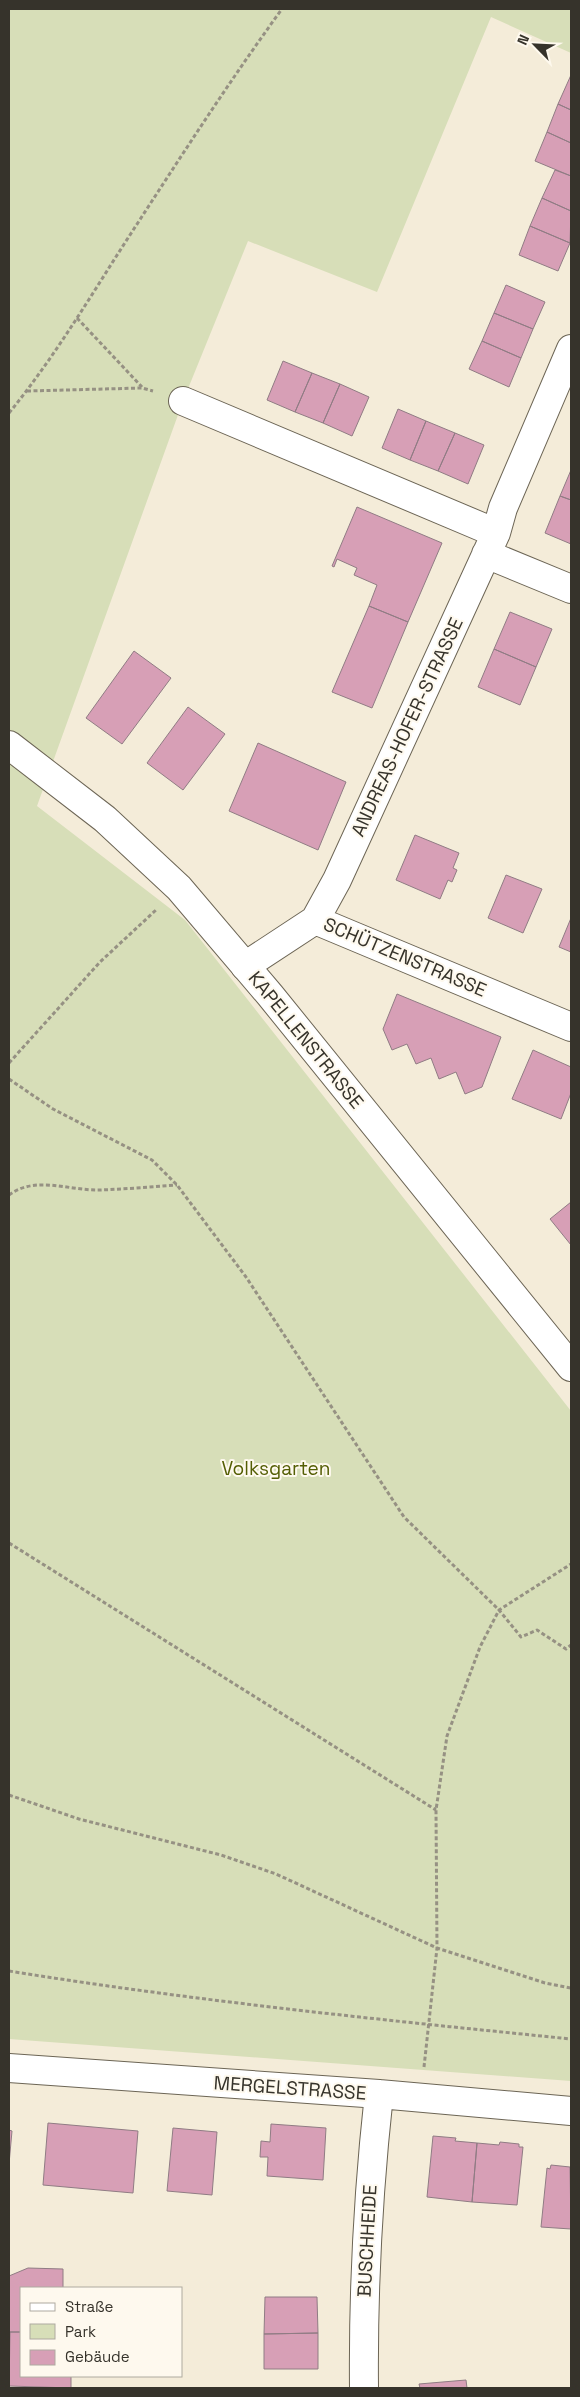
<svg xmlns="http://www.w3.org/2000/svg" width="580" height="2397" viewBox="0 0 580 2397" font-family="'Space Grotesk',sans-serif">
<style>
.green{fill:#d7deb8}
.building{fill:#d79fb6;stroke:#907c84}
.lines{fill:none;stroke-linecap:round;stroke-linejoin:round}
.minor-casing{stroke:#6c6555;stroke-width:30}
.tertiary-casing{stroke:#6c6555;stroke-width:30}
.path{stroke:#969183;stroke-width:3;stroke-dasharray:4 2.5;stroke-linecap:butt}
.minor{stroke:#fff;stroke-width:28}
.tertiary{stroke:#fff;stroke-width:28}
.labels{text-anchor:middle;dominant-baseline:central;stroke-width:4;stroke-linejoin:round;paint-order:stroke}
.street-label{font-size:19px;fill:#36332b;stroke:#fef9ee}
.park-label{font-size:19px;fill:#545e04;stroke:#fef9ee}
</style>
<rect width="100%" height="100%" fill="#f4ecd9"/>
<path class="green" d="M9,9H571V53L491,17L377,292L248,241L183,401L37,806L185,920L571,1411V2081L9,2039Z"/>
<path class="building" d="M571,75V110L558,104Z
M558,104L571,110V143L547,132Z
M547,132L571,143V176L535,161Z
M555,170L571,176V211L542,198Z
M542,198L571,211L570,243L530,226Z
M530,226L570,243L558,271L519,255Z
M506,285L545,302L533,329L494,313Z
M494,313L533,329L521,358L482,341Z
M482,341L521,358L509,387L469,369Z
M283,361L312,373L295,412L267,400Z
M312,373L340,384L323,423L295,412Z
M340,384L369,397L352,436L323,423Z
M398,409L426,421L410,460L382,448Z
M426,421L455,433L438,471L410,460Z
M455,433L484,445L468,484L438,471Z
M571,470V500L560,496Z
M560,496L571,500V544L545,533Z
M357,507L442,543L408,622L369,606L377,585L354,575L357,568L337,559L334,567L332,566Z
M369,606L408,622L372,708L332,692Z
M510,612L552,629L536,667L494,649Z
M494,649L536,667L520,705L478,687Z
M134,651L171,678L122,744L86,718Z
M188,707L225,734L183,790L147,763Z
M258,743L346,782L318,850L229,811Z
M415,835L459,853L453,868L457,870L452,882L448,880L440,899L396,880Z
M506,875L542,889L523,933L488,918Z
M571,918V952L559,947Z
M397,994L501,1037L482,1087L465,1094L456,1072L439,1079L431,1058L416,1064L407,1044L392,1050L383,1029Z
M533,1050L571,1067V1093L561,1119L512,1099Z
M571,1202V1245L550,1219Z
M48,2123L138,2131L133,2193L43,2185Z
M271,2124L326,2128L323,2180L267,2176L268,2157H260L261,2141L270,2142Z
M173,2128L217,2132L212,2195L167,2191Z
M9,2130L12,2131L9,2164Z
M433,2136L456,2138L455,2141L477,2143L472,2202L427,2197Z
M500,2142L519,2144V2147H523L517,2205L472,2202L477,2143L499,2145Z
M551,2165L570,2167L571,2229L541,2227L547,2168L550,2169Z
M28,2268L63,2269V2288H21V2332H9V2276Z
M265,2297H317L318,2333L264,2334Z
M10,2332H21V2376H71V2388L9,2386Z
M318,2333V2369H264V2334Z
M466,2380L467,2388H420L419,2384Z"/>
<g class="lines">
<defs>
<path id="minor" d="M183,401L496,533
M486,554L571,589
M315,920L571,1027
M245,966L315,920L337,880L496,533L503,508L571,349
M9,2068L379,2094L571,2111
M364,2388C363,2288 368,2194 379,2094"/>
<path id="tertiary" d="M9,745L105,819L179,888L270,995L571,1367"/>
</defs>
<use href="#minor" class="minor-casing"/>
<use href="#tertiary" class="tertiary-casing"/>
<path class="path" d="M77,318L142,387
M27,391L142,388L153,391
M9,413C54,358 90,297 128,238C178,161 228,83 282,9
M9,1063L100,962L156,910
M9,1079L53,1109L152,1160L177,1185L246,1277L404,1517L499,1610L521,1637L537,1630L566,1649L571,1645
M9,1195C36,1175 69,1191 100,1190C125,1189 151,1187 177,1185
M9,1543L436,1810
M9,1795L79,1819L221,1855L276,1874L437,1948L545,1983L571,1988
M9,1971C195,2001 383,2020 571,2039
M424,2067L437,1948L436,1810L447,1736L480,1647L499,1610L571,1564"/>
<use href="#minor" class="minor"/>
<use href="#tertiary" class="tertiary"/>
</g>
<g class="labels">
<g class="street-label">
<text transform="translate(407 727) rotate(-65)">ANDREAS-HOFER-STRASSE</text>
<text transform="translate(405 957) rotate(23)">SCHÜTZENSTRASSE</text>
<text transform="translate(306 1040) rotate(51)">KAPELLENSTRASSE</text>
<text transform="translate(290 2088) rotate(4)">MERGELSTRASSE</text>
<text transform="translate(367 2241) rotate(-87)">BUSCHHEIDE</text>
</g>
<g class="park-label">
<text x="276" y="1468">Volksgarten</text>
</g>
</g>
<rect width="580" height="2397" fill="none" stroke="#36332b" stroke-width="20"/>
<rect x="20" y="2287" width="162" height="90" fill="#fef9ee" stroke="#aeaaa0"/>
<rect x="30" y="2303" width="25" height="8" fill="#ffffff" stroke="#aeaaa0"/>
<text x="65" y="2312" font-size="15" fill="#36332b">Straße</text>
<rect x="30" y="2324" width="25" height="15" fill="#d7deb8" stroke="#aeaaa0"/>
<text x="65" y="2337" font-size="15" fill="#36332b">Park</text>
<rect x="30" y="2350" width="25" height="15" fill="#d79fb6" stroke="#aeaaa0"/>
<text x="65" y="2362" font-size="15" fill="#36332b">Gebäude</text>
<g transform="translate(535 45) rotate(294)" stroke="#fef9ee" stroke-width="4" paint-order="stroke">
<path d="M0-4L9 19L0 12L-9 19Z" fill="#36332b"/>
<text y="-8" font-size="14" font-weight="bold" text-anchor="middle" fill="#36332b">N</text>
</g>
</svg>
